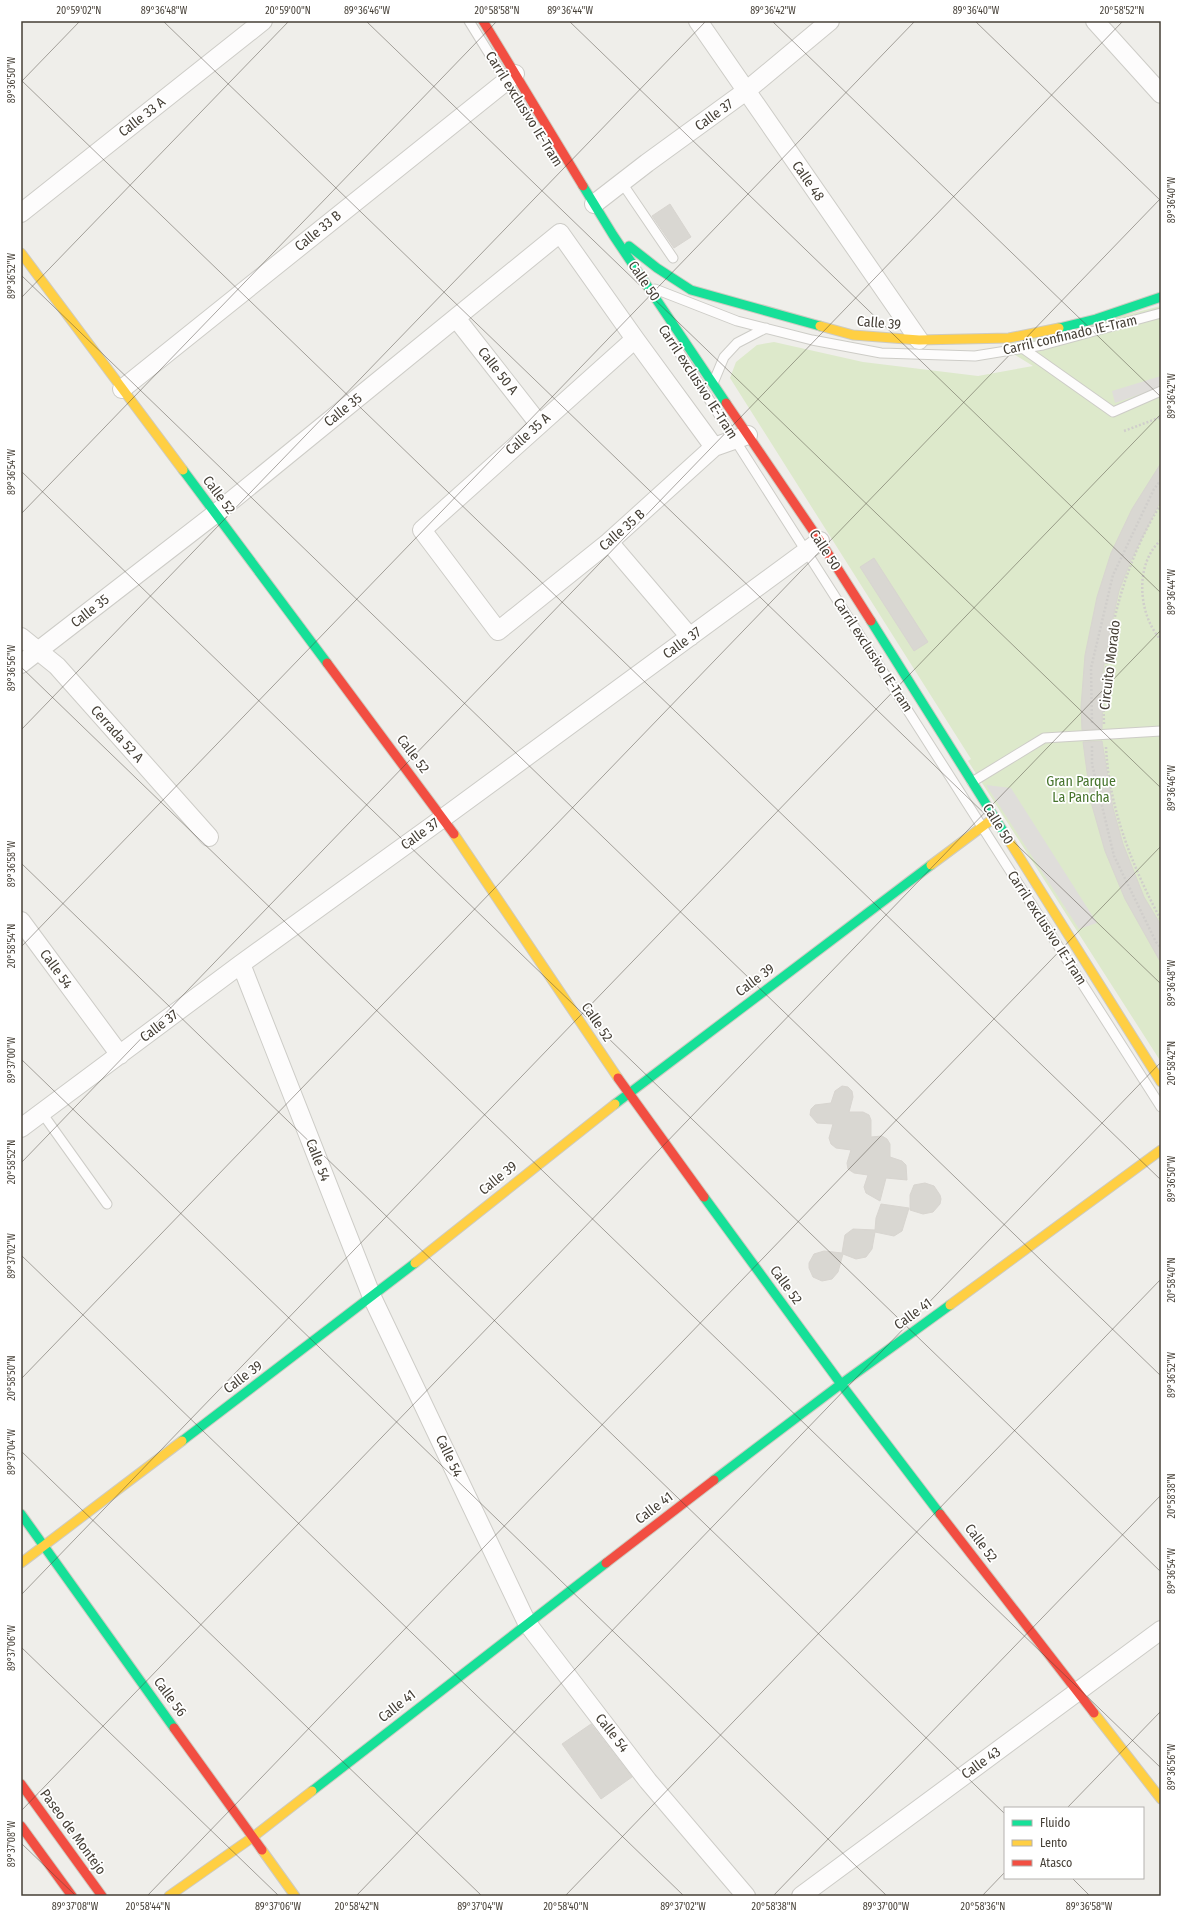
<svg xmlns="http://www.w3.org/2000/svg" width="1182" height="1917" viewBox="0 0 1182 1917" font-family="'Fira Sans Condensed',sans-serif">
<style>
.green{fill:#dde9cb}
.parking{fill:#dfddda}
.building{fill:#d9d7d2;stroke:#d8d5d0}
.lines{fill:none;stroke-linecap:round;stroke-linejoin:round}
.lane-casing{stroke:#cdccc7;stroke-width:11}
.street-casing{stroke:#cdccc7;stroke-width:20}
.fast-casing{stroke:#cecbc1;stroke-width:11}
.slow-casing{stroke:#cecbc1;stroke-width:11}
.jam-casing{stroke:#cecbc1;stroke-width:11}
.path{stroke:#d0cecb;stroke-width:2.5;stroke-dasharray:2 2;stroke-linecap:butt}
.lane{stroke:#fdfcfc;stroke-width:9}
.street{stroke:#fdfcfc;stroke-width:18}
.fast{stroke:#16e098;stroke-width:9}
.slow{stroke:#ffcf43;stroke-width:9}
.jam{stroke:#f24e42;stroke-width:9}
.ticks{fill:none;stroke:#453f36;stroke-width:1;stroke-opacity:0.45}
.labels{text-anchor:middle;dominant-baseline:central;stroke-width:3.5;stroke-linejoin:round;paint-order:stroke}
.street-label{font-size:14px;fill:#453f36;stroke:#fff}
.park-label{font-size:14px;fill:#47742d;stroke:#fff}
.neatline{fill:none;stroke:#453f36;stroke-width:1.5}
.ticks-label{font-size:10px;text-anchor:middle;fill:#453f36}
</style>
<rect width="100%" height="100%" fill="#efeeea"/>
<path class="green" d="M1161,306V1062L968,761L971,759L730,378L736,362L757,345L774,342L863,362L978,376L1033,366L1001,346Z"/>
<path class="parking" d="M1161,376V387L1115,403L1112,391Z
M986,785L1011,788L1097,923L1079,929Z"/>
<path class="building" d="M670,204L691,237L674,248L652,216Z
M1161,463V500L1130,562L1119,591L1109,636L1103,671L1102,729L1082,730L1081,707L1085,655L1097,597L1111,553L1132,509Z
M874,558L928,642L914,651L860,567Z
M1102,741L1113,808L1123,844L1144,897L1161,925V963L1125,899L1105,851L1091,802L1083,742Z
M842,1086L848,1087L852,1091L853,1097L849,1112H863L869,1115L871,1120V1137L882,1136L887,1139L890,1144V1157L902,1161L906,1165L907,1180L886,1178L880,1201L866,1193L864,1187L868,1175L854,1173L848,1169L847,1163L851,1150L836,1148L831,1144L829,1138L833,1124L817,1123L810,1115L811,1109L815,1105L831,1103L835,1091Z
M925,1183L934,1186L940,1195L941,1199L940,1204L933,1212L923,1214L910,1210V1195L914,1185Z
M881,1204L909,1208L902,1231L894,1236L875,1232L872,1249L866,1257L856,1259L843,1254L838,1272L832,1279L822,1281L813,1277L809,1268V1263L814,1254L824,1251L842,1253L845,1235L853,1229L875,1230L876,1218Z
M591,1724L632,1777L601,1799L562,1744Z"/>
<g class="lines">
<defs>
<path id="lane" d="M469,21L529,118
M622,183L673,258
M655,289L737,321L812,340L881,353L975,356L1043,345L1161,313
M675,346L1161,1107
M1021,347L1113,412L1161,391
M714,381L724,357L737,343L766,328
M972,782L1044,738L1161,731
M42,1113L107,1204"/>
<path id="street" d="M698,21L919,340
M1095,21L1161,94
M594,204L647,163L746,91L830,21
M21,213L263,21
M456,318L539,424
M635,339L422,530L498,631L609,542L714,447L748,435
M122,389L515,74
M609,542L690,637
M21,637L57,666L209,837
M21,664L215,514L560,233L635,339L714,447
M21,921L120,1055
M241,964L372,1297L527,1623L648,1781L746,1896
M21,1128L241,964L443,818L820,541
M801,1896L1161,1630"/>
<path id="fast" d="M583,186L613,235L726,403
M629,246L657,268L691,290L820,326
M1059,328L1096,319L1161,297
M183,470L327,663
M871,621L1008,839
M615,1104L931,865
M704,1197L841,1384L940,1514
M182,1441L415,1263
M714,1480L841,1384L950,1305
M21,1514L174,1728
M312,1791L606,1563"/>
<path id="slow" d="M21,253L183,470
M820,326L853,335L919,340L1009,338L1059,328
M454,834L618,1078
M1008,839L1161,1082
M931,865L994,818
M415,1263L615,1104
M950,1305L1161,1150
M21,1563L182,1441
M1094,1713L1161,1799
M262,1850L295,1896
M169,1896L253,1837L312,1791"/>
<path id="jam" d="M483,21L583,186
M726,403L820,541L871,621
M327,663L454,834
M618,1078L704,1197
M940,1514L1094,1713
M606,1563L714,1480
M174,1728L262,1850
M21,1784L102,1896
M21,1826L72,1896"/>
</defs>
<use href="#lane" class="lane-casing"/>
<use href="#street" class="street-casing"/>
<use href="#fast" class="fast-casing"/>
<use href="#slow" class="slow-casing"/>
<use href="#jam" class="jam-casing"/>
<path class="path" d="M1124,431L1161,417
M1161,540C1134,564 1138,615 1161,640
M1092,723L1091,668L1113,575L1154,489L1161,480
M1104,724C1101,651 1122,565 1161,504
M1092,746V764L1114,856L1156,942L1161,948
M1106,747C1109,808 1132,866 1161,920"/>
<use href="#lane" class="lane"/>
<use href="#street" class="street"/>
<use href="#fast" class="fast"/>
<use href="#slow" class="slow"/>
<use href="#jam" class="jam"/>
</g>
<path class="ticks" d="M163,21L1161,984M366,21L1161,788M569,21L1161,593M772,21L1161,397M975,21L1161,201M21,80L1161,1180M21,82L80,21M21,275L1161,1376M21,298L289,21M21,471L1161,1572M21,514L497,21M21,667L1161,1768M21,730L706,21M21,863L1005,1814M21,947L915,21M21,1059L887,1896M21,1163L1123,21M21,1255L684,1896M21,1379L1161,198M21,1451L482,1896M21,1595L1161,414M21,1647L279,1896M1067,1808L1161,1711M21,1811L1161,630M21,1843L76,1896M1072,1878L1090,1896M147,1896L1161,846M356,1896L1161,1062M565,1896L1161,1279M773,1896L1161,1495M982,1896L1005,1872"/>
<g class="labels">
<g class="street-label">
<text transform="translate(524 109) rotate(58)">Carril exclusivo IE-Tram</text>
<text transform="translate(714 115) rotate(-36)">Calle 37</text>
<text transform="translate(142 117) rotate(-38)">Calle 33 A</text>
<text transform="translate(808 181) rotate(55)">Calle 48</text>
<text transform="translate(318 231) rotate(-39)">Calle 33 B</text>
<text transform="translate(644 281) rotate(56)">Calle 50</text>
<text transform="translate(879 323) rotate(5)">Calle 39</text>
<text transform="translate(1070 335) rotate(-13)">Carril confinado IE-Tram</text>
<text transform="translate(498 371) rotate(52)">Calle 50 A</text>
<text transform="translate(698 382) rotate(57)">Carril exclusivo IE-Tram</text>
<text transform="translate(343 410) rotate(-39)">Calle 35</text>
<text transform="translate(528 434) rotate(-42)">Calle 35 A</text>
<text transform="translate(219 495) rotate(53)">Calle 52</text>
<text transform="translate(622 530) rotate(-41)">Calle 35 B</text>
<text transform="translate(825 550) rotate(57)">Calle 50</text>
<text transform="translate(90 611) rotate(-38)">Calle 35</text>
<text transform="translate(682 643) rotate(-36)">Calle 37</text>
<text transform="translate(873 655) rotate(57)">Carril exclusivo IE-Tram</text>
<text transform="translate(1110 665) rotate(-83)">Circuito Morado</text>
<text transform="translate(117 734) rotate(48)">Cerrada 52 A</text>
<text transform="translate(413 754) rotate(53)">Calle 52</text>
<text transform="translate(998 824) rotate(58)">Calle 50</text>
<text transform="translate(420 834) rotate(-36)">Calle 37</text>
<text transform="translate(1047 928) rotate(57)">Carril exclusivo IE-Tram</text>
<text transform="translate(56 969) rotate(54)">Calle 54</text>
<text transform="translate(755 980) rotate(-37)">Calle 39</text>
<text transform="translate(597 1022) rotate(56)">Calle 52</text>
<text transform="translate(159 1026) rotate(-37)">Calle 37</text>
<text transform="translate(318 1160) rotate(69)">Calle 54</text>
<text transform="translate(498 1178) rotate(-39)">Calle 39</text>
<text transform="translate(786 1285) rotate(54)">Calle 52</text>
<text transform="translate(913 1314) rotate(-36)">Calle 41</text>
<text transform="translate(243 1377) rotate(-37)">Calle 39</text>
<text transform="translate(449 1456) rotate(65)">Calle 54</text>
<text transform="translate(654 1508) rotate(-37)">Calle 41</text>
<text transform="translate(981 1543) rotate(53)">Calle 52</text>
<text transform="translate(170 1697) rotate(54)">Calle 56</text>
<text transform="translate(397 1706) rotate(-38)">Calle 41</text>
<text transform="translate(612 1733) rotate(52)">Calle 54</text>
<text transform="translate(981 1763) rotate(-36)">Calle 43</text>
<text transform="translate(73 1832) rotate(54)">Paseo de Montejo</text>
</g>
<g class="park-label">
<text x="1081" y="781">Gran Parque<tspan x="1081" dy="16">La Pancha</tspan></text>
</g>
</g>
<rect width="1182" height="1917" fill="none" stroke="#ffffff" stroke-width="44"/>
<rect x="1004" y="1807" width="140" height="72" fill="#ffffff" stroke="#b5b2af"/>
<rect x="1012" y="1820" width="20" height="6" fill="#16e098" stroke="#b5b2af"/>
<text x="1040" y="1827" font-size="12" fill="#453f36">Fluido</text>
<rect x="1012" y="1840" width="20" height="6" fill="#ffcf43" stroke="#b5b2af"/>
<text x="1040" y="1847" font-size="12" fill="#453f36">Lento</text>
<rect x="1012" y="1860" width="20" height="6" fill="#f24e42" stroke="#b5b2af"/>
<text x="1040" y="1867" font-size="12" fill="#453f36">Atasco</text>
<rect x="22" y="22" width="1138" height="1873" class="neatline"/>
<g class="ticks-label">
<text x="79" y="14">20°59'02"N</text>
<text x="164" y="14">89°36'48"W</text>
<text x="288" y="14">20°59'00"N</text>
<text x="367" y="14">89°36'46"W</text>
<text x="497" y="14">20°58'58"N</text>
<text x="570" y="14">89°36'44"W</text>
<text x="773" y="14">89°36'42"W</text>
<text x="976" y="14">89°36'40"W</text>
<text x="1122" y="14">20°58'52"N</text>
<text transform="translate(11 80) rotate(-90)" y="4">89°36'50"W</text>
<text transform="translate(1171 200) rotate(-90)" y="4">89°36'40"W</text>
<text transform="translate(11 276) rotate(-90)" y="4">89°36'52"W</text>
<text transform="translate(1171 396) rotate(-90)" y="4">89°36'42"W</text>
<text transform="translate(11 472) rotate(-90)" y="4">89°36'54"W</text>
<text transform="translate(1171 592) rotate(-90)" y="4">89°36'44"W</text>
<text transform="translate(11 668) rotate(-90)" y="4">89°36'56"W</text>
<text transform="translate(1171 788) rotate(-90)" y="4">89°36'46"W</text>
<text transform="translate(11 864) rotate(-90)" y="4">89°36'58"W</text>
<text transform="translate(11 946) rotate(-90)" y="4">20°58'54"N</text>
<text transform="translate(1171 983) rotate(-90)" y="4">89°36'48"W</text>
<text transform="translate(11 1060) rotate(-90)" y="4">89°37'00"W</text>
<text transform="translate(1171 1063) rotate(-90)" y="4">20°58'42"N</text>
<text transform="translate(11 1162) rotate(-90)" y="4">20°58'52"N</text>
<text transform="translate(1171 1179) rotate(-90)" y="4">89°36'50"W</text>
<text transform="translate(11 1256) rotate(-90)" y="4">89°37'02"W</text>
<text transform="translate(1171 1280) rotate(-90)" y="4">20°58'40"N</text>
<text transform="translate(1171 1375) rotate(-90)" y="4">89°36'52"W</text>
<text transform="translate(11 1378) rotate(-90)" y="4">20°58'50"N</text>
<text transform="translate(11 1452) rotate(-90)" y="4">89°37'04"W</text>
<text transform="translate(1171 1496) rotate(-90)" y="4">20°58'38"N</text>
<text transform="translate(1171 1571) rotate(-90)" y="4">89°36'54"W</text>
<text transform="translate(11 1648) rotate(-90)" y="4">89°37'06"W</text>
<text transform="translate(1171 1767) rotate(-90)" y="4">89°36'56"W</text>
<text transform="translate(11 1844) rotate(-90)" y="4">89°37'08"W</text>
<text x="75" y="1910">89°37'08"W</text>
<text x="148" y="1910">20°58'44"N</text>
<text x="278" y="1910">89°37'06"W</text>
<text x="357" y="1910">20°58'42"N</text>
<text x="480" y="1910">89°37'04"W</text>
<text x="566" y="1910">20°58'40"N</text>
<text x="683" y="1910">89°37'02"W</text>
<text x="774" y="1910">20°58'38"N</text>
<text x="886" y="1910">89°37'00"W</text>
<text x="983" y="1910">20°58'36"N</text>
<text x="1089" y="1910">89°36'58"W</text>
</g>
</svg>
